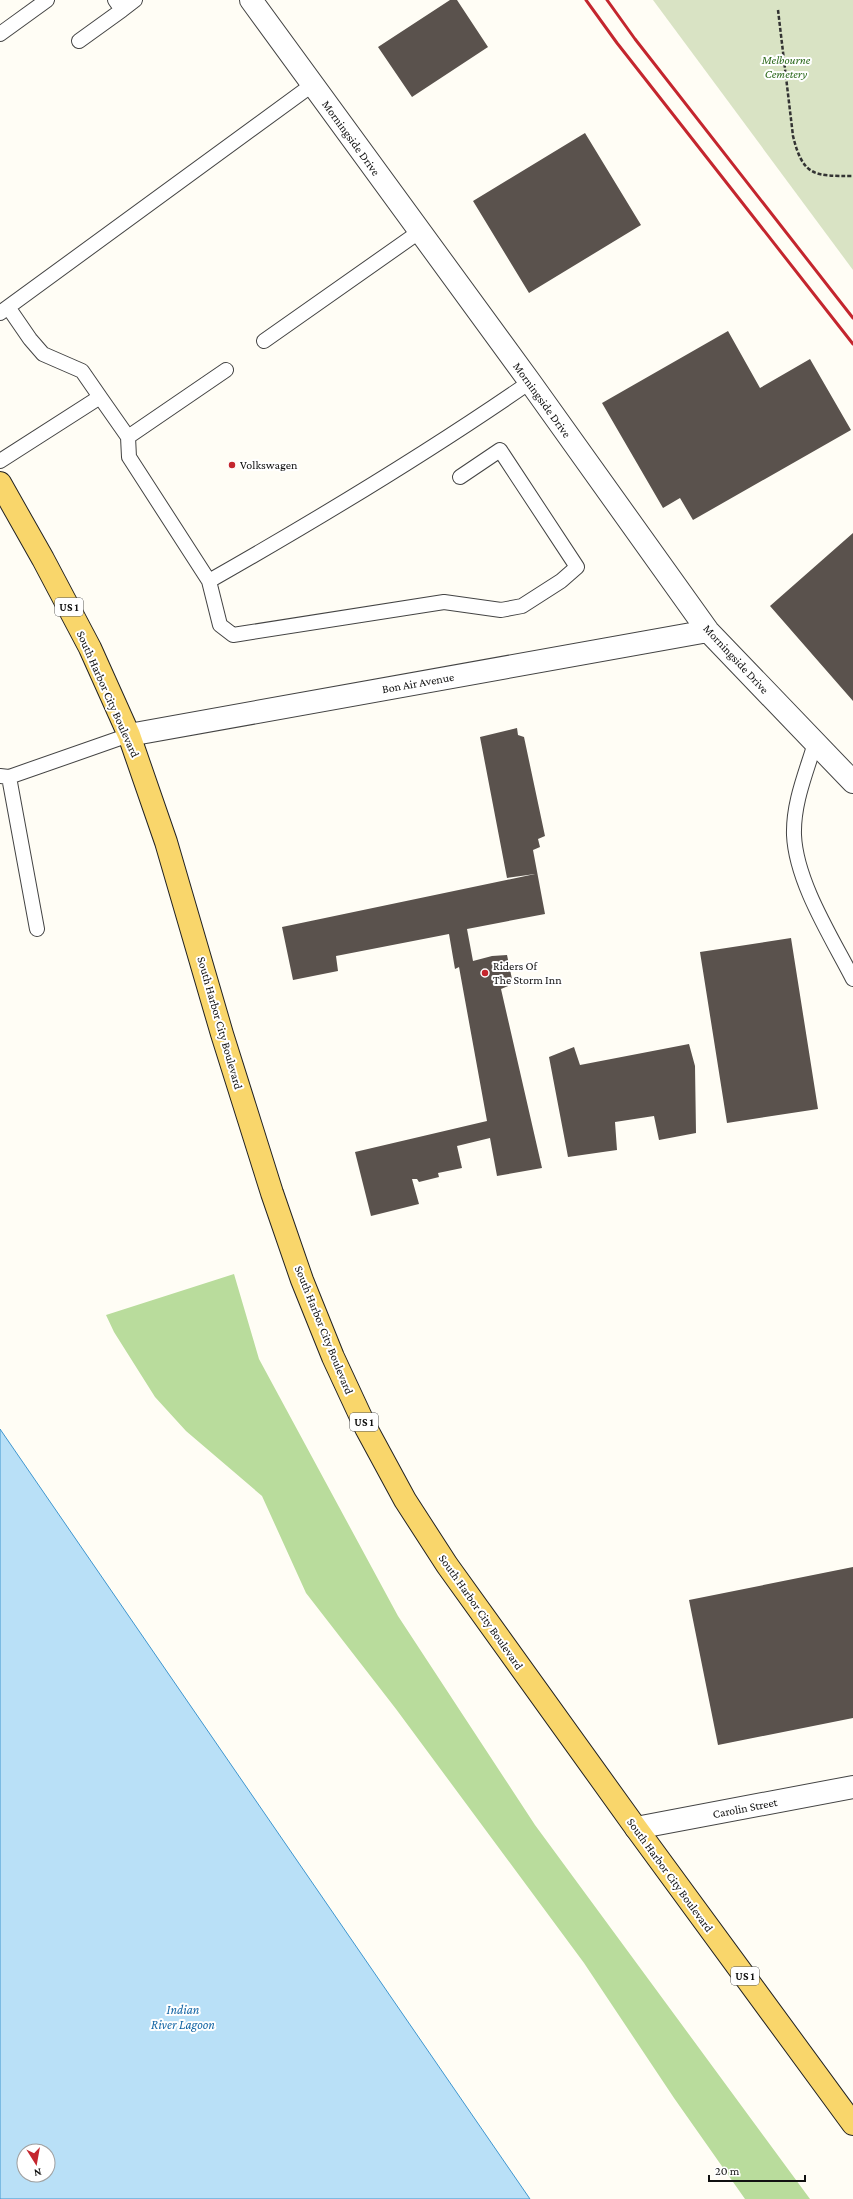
<svg xmlns="http://www.w3.org/2000/svg" width="853" height="2199" viewBox="0 0 853 2199" font-family="'Crimson Pro',serif">
<style>
.forest{fill:#b9dc9c}
.cemetery{fill:#d9e3c4}
.water{fill:#b9e0f7;stroke:#3f96cf;fill-rule:evenodd}
.building{fill:#5a524d}
.lines{fill:none;stroke-linecap:round;stroke-linejoin:round}
.lane-casing{stroke:#444;stroke-width:16}
.street-casing{stroke:#444;stroke-width:24}
.primary-casing{stroke:#222;stroke-width:24}
.path{stroke:#333;stroke-width:2.5;stroke-dasharray:4 2;stroke-linecap:butt}
.lane{stroke:#fff;stroke-width:14}
.street{stroke:#fff;stroke-width:22}
.primary{stroke:#f9d66b;stroke-width:22}
.rail{stroke:#c4262e;stroke-width:3}
.poi-dot{fill:#c4262e;stroke:#fff;stroke-width:1.5}
.labels{text-anchor:middle;dominant-baseline:central;stroke-width:4;stroke-linejoin:round;paint-order:stroke}
.shield{fill:#fff;stroke:#585858;stroke-width:1}
.shield-label{font-size:11px;font-weight:bold;fill:#111}
.park-label{font-size:12px;font-style:italic;fill:#2f6b1f;stroke:#fff}
.street-label{font-size:12px;fill:#111;stroke:#fff}
.poi-label{font-size:12px;fill:#111;stroke:#fff;text-anchor:start}
.water-label{font-size:13px;font-style:italic;fill:#1768a6;stroke:#fff}
</style>
<rect width="100%" height="100%" fill="#fffdf5"/>
<path class="forest" d="M234,1274L259,1359L398,1616L535,1825L810,2199H745L674,2098L584,1963L396,1709L306,1593L262,1496L186,1431L155,1397L114,1332L106,1315Z"/>
<path class="cemetery" d="M653,0H853V270Z"/>
<path class="water" d="M0,1429L530,2199H0ZM24,2151H48V2175H24Z"/>
<path class="building" d="M450,0H457L488,47L412,97L378,47Z
M585,133L641,225L529,293L473,201Z
M728,331L760,388L810,359L851,430L693,520L680,498L663,508L602,403Z
M853,533V701L770,606Z
M517,728L518,735L524,737L545,836L538,839L540,847L533,850L545,914L467,929L473,961L492,956L507,955L513,984L501,989L542,1168L497,1176L490,1138L457,1146L462,1168L438,1173L439,1177L419,1182L417,1179H412L419,1204L371,1216L355,1152L487,1121L459,967L455,969L449,934L336,956L338,971L293,980L282,927L535,874L507,878L480,737Z
M791,938L818,1109L727,1123L700,952Z
M689,1044L695,1066L696,1133L659,1140L654,1116L615,1122L617,1150L568,1157L549,1057L574,1047L580,1065Z
M853,1567V1718L718,1745L689,1600Z"/>
<g class="lines">
<defs>
<path id="lane" d="M115,0L122,10L135,0
M0,34L47,0
M79,41L122,10
M8,307L30,339L43,354L82,371L100,397
M0,313L312,85
M264,341L419,232
M128,437L129,457L209,581C318,519 426,454 530,382
M0,461L100,397L128,437L226,370
M209,581L220,625L233,635L444,602L501,610L522,606L561,581L577,567L500,450L460,477
M815,743C806,773 793,803 794,835C796,882 832,938 853,979
M0,776L9,777L129,735
M9,777L37,929"/>
<path id="street" d="M251,0L530,382L708,631L853,782
M129,735L708,631
M636,1828L853,1787"/>
<path id="primary" d="M0,483L43,559L90,648L129,735L166,842L222,1034L272,1193L302,1280L333,1357L366,1428L405,1500L447,1565L636,1828L853,2124"/>
</defs>
<use href="#lane" class="lane-casing"/>
<use href="#street" class="street-casing"/>
<use href="#primary" class="primary-casing"/>
<path class="path" d="M778,10L793,136C803,177 815,176 853,176"/>
<use href="#lane" class="lane"/>
<use href="#street" class="street"/>
<use href="#primary" class="primary"/>
<path class="rail" d="M586,0L617,43L853,344
M607,0L635,39L853,318"/>
</g>
<g class="poi-dot">
<circle cx="232" cy="465" r="4"/>
<circle cx="485" cy="973" r="4"/>
</g>
<g class="labels">
<g class="shield">
<rect x="55" y="598" width="28" height="18" rx="3"/>
<rect x="350" y="1413" width="28" height="18" rx="3"/>
<rect x="731" y="1967" width="28" height="18" rx="3"/>
</g>
<g class="shield-label">
<text x="69" y="607">US 1</text>
<text x="364" y="1422">US 1</text>
<text x="745" y="1976">US 1</text>
</g>
<g class="park-label">
<text x="786" y="60">Melbourne<tspan x="786" dy="14">Cemetery</tspan></text>
</g>
<g class="street-label">
<text transform="translate(351 138) rotate(54)">Morningside Drive</text>
<text transform="translate(542 400) rotate(54)">Morningside Drive</text>
<text transform="translate(736 659) rotate(47)">Morningside Drive</text>
<text transform="translate(418 683) rotate(-10)">Bon Air Avenue</text>
<text transform="translate(108 694) rotate(66)">South Harbor City Boulevard</text>
<text transform="translate(220 1023) rotate(74)">South Harbor City Boulevard</text>
<text transform="translate(324 1330) rotate(68)">South Harbor City Boulevard</text>
<text transform="translate(481 1612) rotate(55)">South Harbor City Boulevard</text>
<text transform="translate(745 1808) rotate(-11)">Carolin Street</text>
<text transform="translate(670 1875) rotate(54)">South Harbor City Boulevard</text>
</g>
<g class="poi-label">
<text x="240" y="465">Volkswagen</text>
<text x="493" y="966">Riders Of<tspan x="493" dy="14">The Storm Inn</tspan></text>
</g>
<g class="water-label">
<text x="183" y="2009">Indian<tspan x="183" dy="15">River Lagoon</tspan></text>
</g>
</g>
<g transform="translate(36 2163) rotate(169)"><circle r="19" fill="#ffffff" stroke="#a0a0a0"/>
<path d="M0-3L7 15L0 10L-7 15Z" fill="#c4262e"/>
<text y="-6" font-size="11" font-weight="bold" text-anchor="middle" fill="#111111">N</text>
</g>
<path d="M709 2175v6h96v-6" fill="none" stroke="#111111" stroke-width="2"/>
<text x="715" y="2175" font-size="12" fill="#111111" stroke="#ffffff" stroke-width="3" paint-order="stroke">20 m</text>
</svg>
